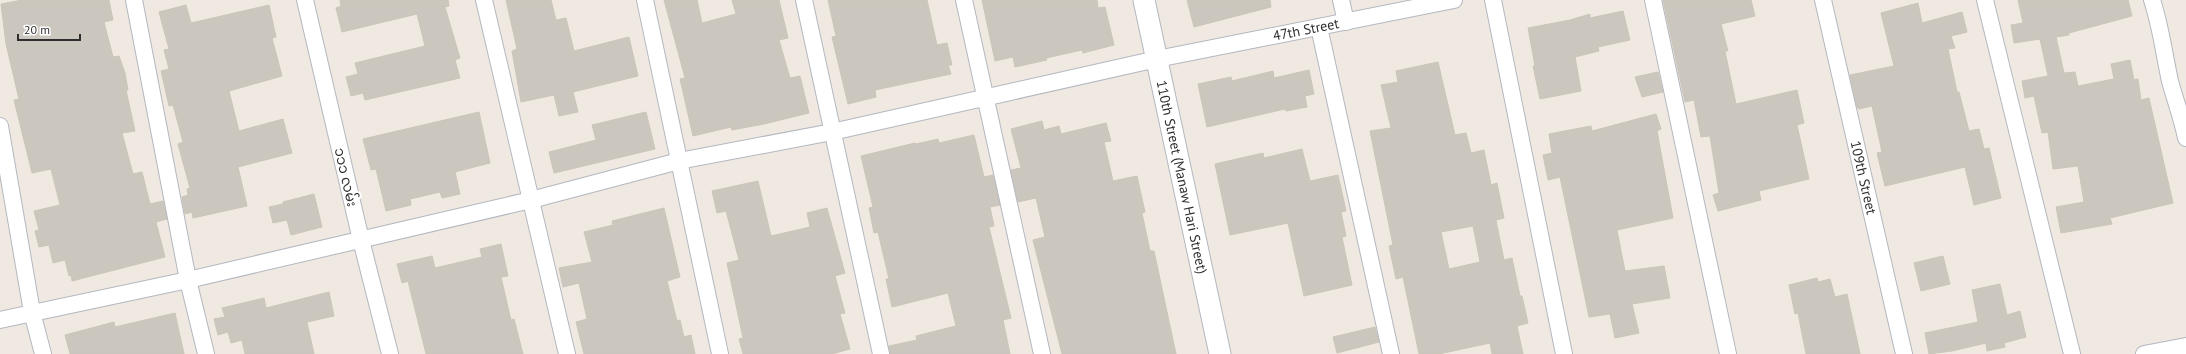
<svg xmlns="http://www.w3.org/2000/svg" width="2186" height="354" viewBox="0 0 2186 354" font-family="'PT Sans','Noto Sans Myanmar',sans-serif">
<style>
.building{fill:#cbc7bf;stroke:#cbc5ba;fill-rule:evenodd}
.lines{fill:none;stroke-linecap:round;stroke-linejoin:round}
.minor-casing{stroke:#b4b7c1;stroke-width:18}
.tertiary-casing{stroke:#b4b7c1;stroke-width:23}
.minor{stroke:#fff;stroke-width:16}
.tertiary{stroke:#fff;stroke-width:21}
.labels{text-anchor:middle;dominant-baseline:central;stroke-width:4;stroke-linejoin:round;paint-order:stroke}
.street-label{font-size:14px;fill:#2e2e2e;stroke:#fff}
</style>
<rect width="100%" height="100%" fill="#efe9e1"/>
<path class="building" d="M22,0H109L113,20L104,22L113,57L119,56L125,73L128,90H126L135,131L122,133L133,174L142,172L150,204L163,201L167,219L156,222L165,257L72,281L71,275L69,276L65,260L53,263L49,245L39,247L35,231L39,230L34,211L60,205L51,169L32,173L14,100L19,99L6,44L1,4Z
M340,0H448L449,6L445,7L460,58L455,60L460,78L365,100L363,93L351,96L346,77L358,74L355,63L425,46L417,14L342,32L336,8L341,6Z
M506,0H551L556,20L566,18L574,51L629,37L638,76L573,92L578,112L559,116L554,95L521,102L512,51L517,49Z
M664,0H697L702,23L736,14L732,0H779L788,38L779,40L790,78L800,76L809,113L764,124L732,130L731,127L693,136L680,79L685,78Z
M828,0H927L937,45L947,43L952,65H948L951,74L875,90L876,97L848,104L832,37L836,36Z
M982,0H1097L1098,8L1105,7L1114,45L1083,53L1082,50L1046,58L1047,60L1015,67L1013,57L995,61Z
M1187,0H1270L1271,7L1194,27Z
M1663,0H1751L1755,16L1721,24L1728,51H1725L1736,104L1797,90L1804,123L1797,125L1809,179L1759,191L1761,200L1718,211L1713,195L1719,193L1710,136L1701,137L1694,100L1685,102Z
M2018,0H2128L2132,16L2069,33V35L2056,37L2064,73L2075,72L2078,86L2114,79L2111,64L2130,60L2134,80L2138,79L2141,100L2149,98L2173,203L2110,218L2112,224L2061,233L2056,207L2084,202L2078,166L2053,169L2048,132L2042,133L2034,96L2025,98L2022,81L2048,76L2040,39L2014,43L2011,25L2023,23Z
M1918,3L1922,23L1962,12L1967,32L1951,36L1955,48L1948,49L1957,92H1959L1969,131L1979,129L1984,149L1989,148L2001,198L1974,205L1965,167L1885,186L1877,153L1882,152L1872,106L1859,109L1857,107L1850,75L1894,66L1881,13Z
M186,5L191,23L269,5L276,37L272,38L282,76L229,91L239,131L283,119L292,153L238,167L247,206L193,218L192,212L185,214L182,197L188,195L187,189L190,188L178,144L183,142L173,105L169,106L161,71L169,69L164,50L169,49L159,12Z
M1623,11L1630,40L1598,47L1599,51L1575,57L1581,91L1540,99L1533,66H1535L1528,28L1570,20L1590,14V18Z
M1438,62L1455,135L1466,133L1471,153L1484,150L1491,185L1497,183L1504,218L1496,220L1504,260L1512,258L1520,296H1522L1528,323L1517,326L1523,354H1492L1490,343L1439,354H1419L1403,277L1396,279L1389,246L1393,245L1370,131L1391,128L1381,85L1398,82L1396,71ZM1473,226L1480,262L1449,269L1441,232Z
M1309,70L1314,94L1305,96L1307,107L1286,111L1285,109L1207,127L1198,84L1231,77L1232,81L1273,71L1274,78Z
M1658,72L1663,92L1642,97L1635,77Z
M479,112L490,163L455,172L460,194L442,198L440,192L410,199L411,205L386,211L376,169L371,170L363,139Z
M646,112L655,149L554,173L549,152L596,140L592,125Z
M1656,114L1661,129L1657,131L1673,218L1617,230L1625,271L1664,266L1670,298L1632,304L1639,333L1615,338L1610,314L1589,317L1560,177L1548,180L1543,155L1552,153L1549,134L1591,126L1592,131Z
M1042,121L1044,130L1059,126L1061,134L1106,123L1111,141L1104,142L1113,181L1137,176L1145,212L1142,213L1150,251H1154L1176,354H1062L1033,240L1045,237L1036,198L1018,202L1011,170L1021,168L1011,129Z
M974,135L984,177L993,175L1000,205L990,207L994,226L989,227L1011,318L1003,320L1010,354H890L889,346L917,340L916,336L956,326L948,293L892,307L886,279H889L878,232L874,233L869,208L873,207L861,156L915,143L916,144L938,139L939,143Z
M1302,149L1310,181L1338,175L1346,211L1341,212L1346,236L1342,237L1352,285L1304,296L1288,223L1230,235L1215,164L1263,153L1264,158Z
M758,181L771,236L810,227L807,213L827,208L845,273L835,276L845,313L840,314L850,349L832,354H743L739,339L743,338L727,263L739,260L726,211L717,213L712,191Z
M314,194L322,227L291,235L287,220L273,223L269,207L283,204V202Z
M664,208L680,277L667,281L677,321L680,320L684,337L691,335L695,354H584L576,322L587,319L579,283L563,287L559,268L592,262L584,232L613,225L612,221Z
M501,244L508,276L501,277L511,320L514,319L523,354H426L408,281L402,283L397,264L432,256L435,268L482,257L480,249Z
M1943,256L1950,284L1921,291L1914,263Z
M1817,278L1818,282L1830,279L1835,297L1847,294L1860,354H1806L1798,313L1795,314L1789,285Z
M2000,284L2007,315L2020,311L2026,337L2004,343L2005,347L1987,351L1986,343L1952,351L1929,354L1925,333L1978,322L1972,290Z
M329,292L334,316L307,322L314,354H245L242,340L231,343L228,332L218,335L214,319L225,317L222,308L264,298L266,308Z
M175,313L184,354H70L65,335L114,322L115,327Z
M1375,327L1379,342L1337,353L1333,337Z"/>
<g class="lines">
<defs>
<g id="minor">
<path d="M134,0L188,280L206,354"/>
<path d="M305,0L361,240L390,354"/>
<path d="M484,0L567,354"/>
<path d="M645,0L720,354"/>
<path d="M804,0L881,354"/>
<path d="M964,0L1042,354"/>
<path d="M1341,0L1346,22"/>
<path d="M1493,0L1564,354"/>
<path d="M1653,0L1728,354"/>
<path id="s1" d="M1823,0L1904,354"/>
<path d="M1985,0L2072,354"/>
<path d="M2152,0C2161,27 2164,54 2170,81C2175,100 2182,118 2186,138"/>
<path d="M1319,27L1391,354"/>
<path d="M0,126L32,312L43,354"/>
<path id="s2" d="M0,320L188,280L531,200L679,161L832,132L1157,59L1454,0"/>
<path d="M2144,354L2186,346"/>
</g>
<g id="tertiary">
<path id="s3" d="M1144,0L1220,354"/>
</g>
</defs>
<use href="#minor" class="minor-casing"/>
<use href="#tertiary" class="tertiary-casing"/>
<use href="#minor" class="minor"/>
<use href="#tertiary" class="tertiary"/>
</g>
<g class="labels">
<g class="street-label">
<text stroke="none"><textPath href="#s2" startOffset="1338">47th Street</textPath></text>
<text transform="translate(346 177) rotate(77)">၁၁၁ လမ်း</text>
<text stroke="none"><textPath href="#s3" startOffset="181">110th Street (Manaw Hari Street)</textPath></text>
<text stroke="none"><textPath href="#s1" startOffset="182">109th Street</textPath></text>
</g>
</g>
<path d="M18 34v6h62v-6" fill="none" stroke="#2e2e2e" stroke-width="2"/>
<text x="24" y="34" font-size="12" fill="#2e2e2e" stroke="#ffffff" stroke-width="3" paint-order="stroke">20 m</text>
</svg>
